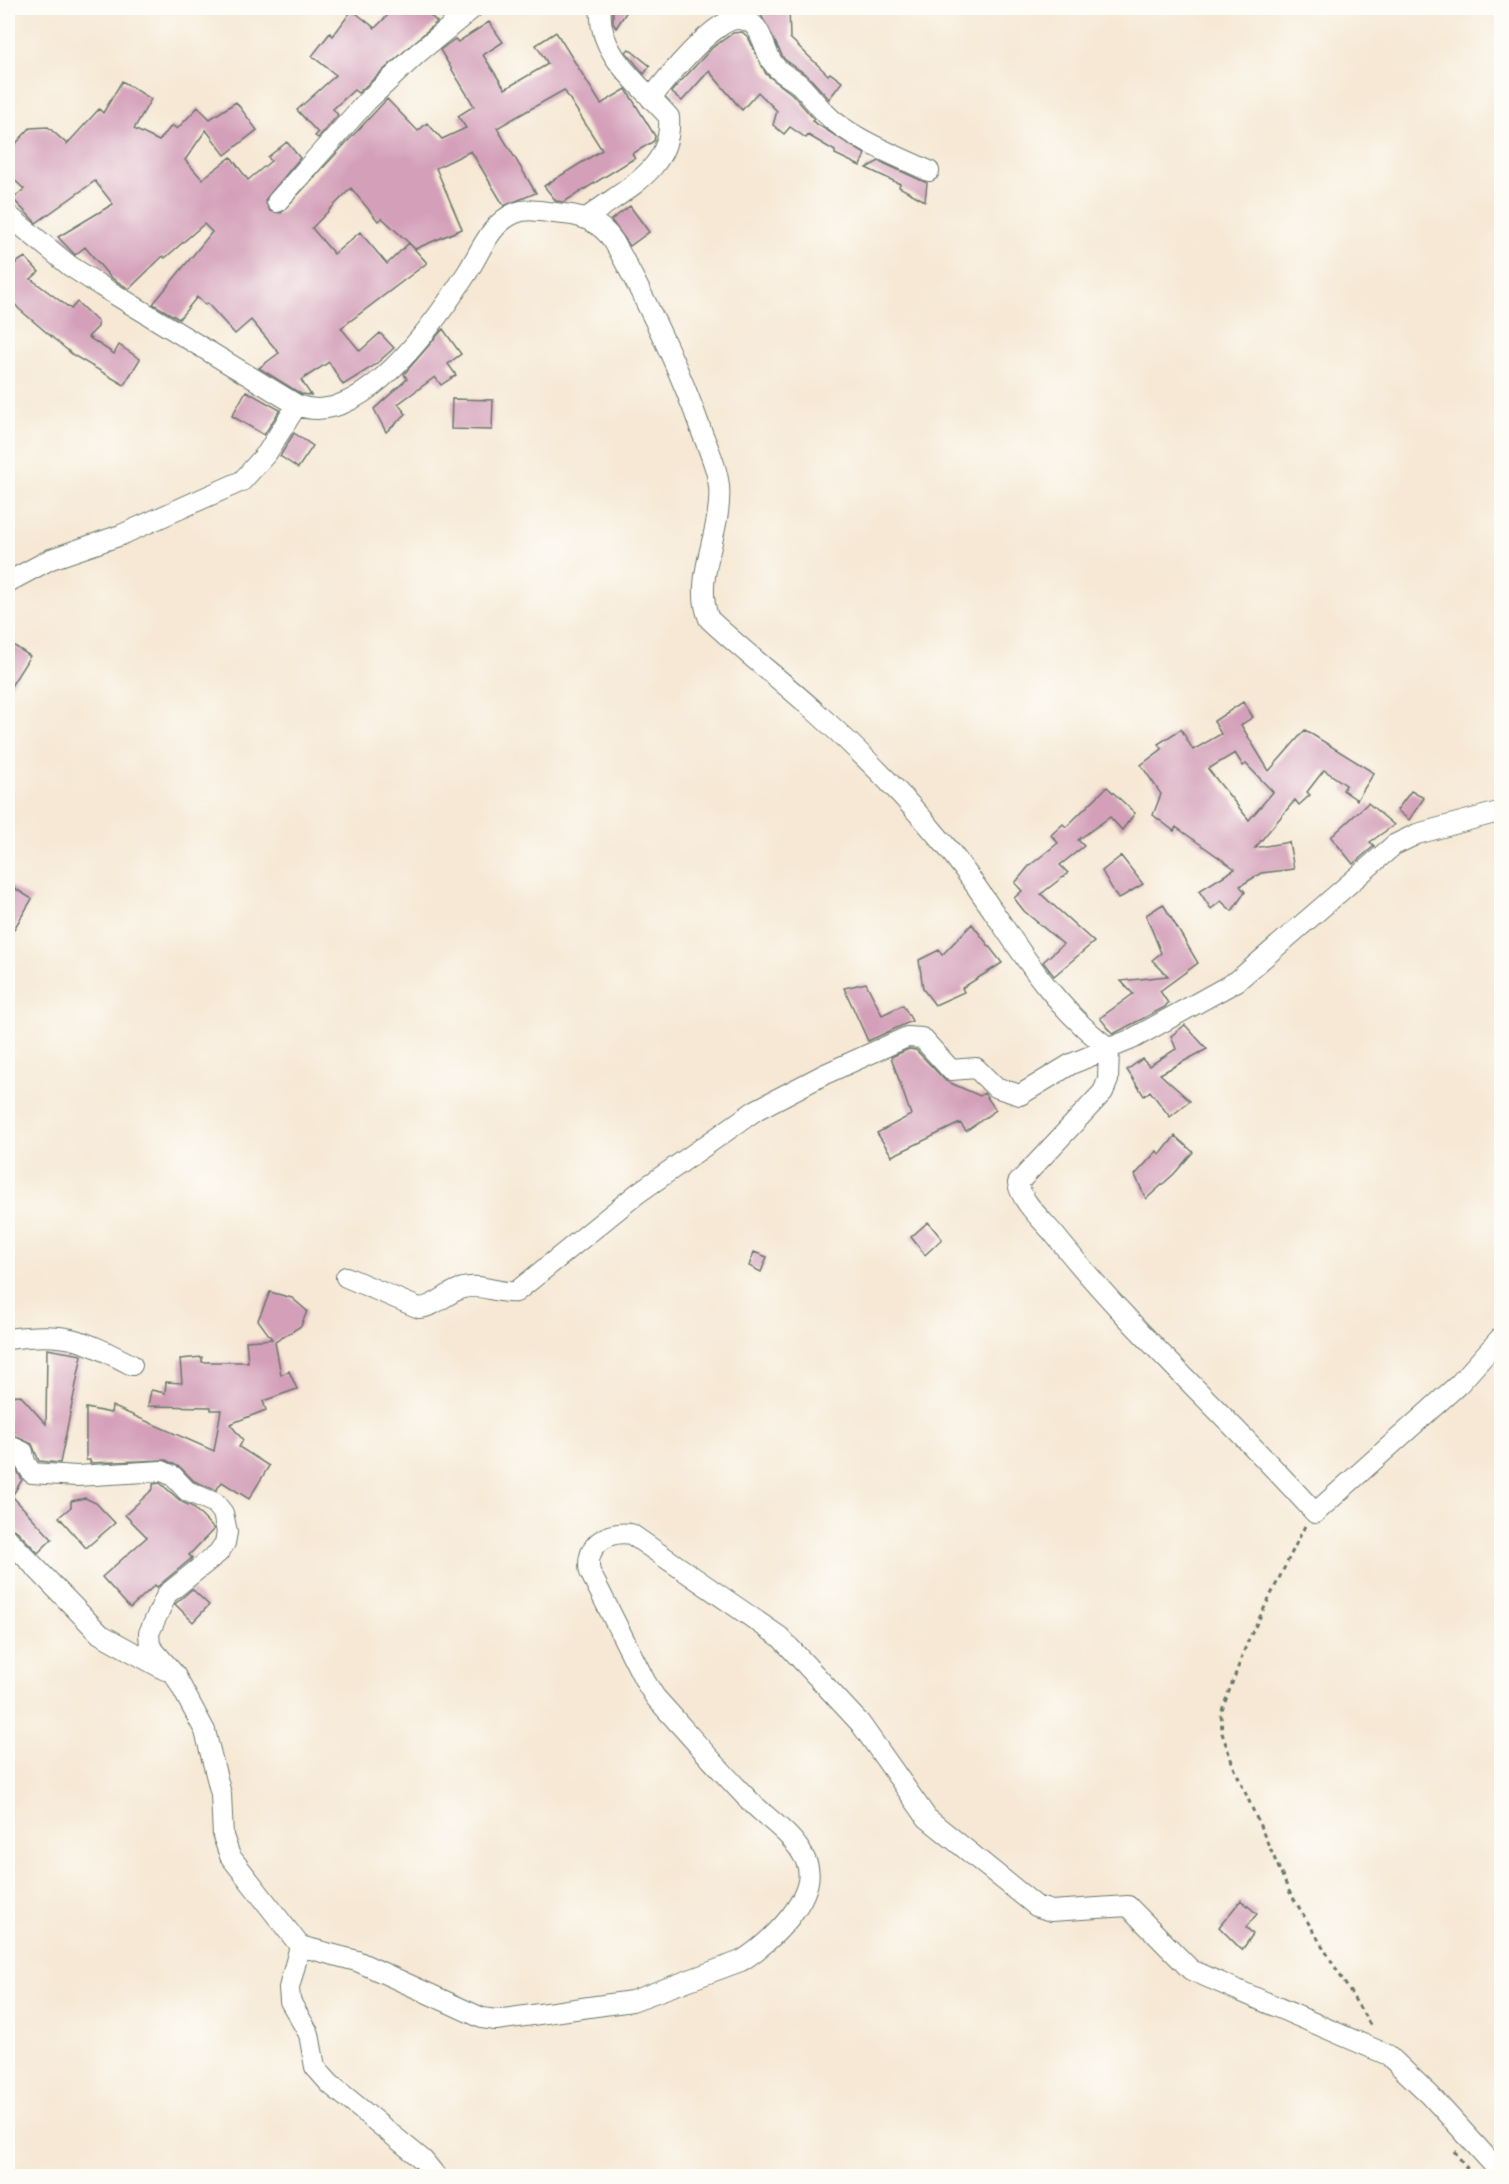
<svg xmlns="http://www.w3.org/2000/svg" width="1509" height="2184" viewBox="0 0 1509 2184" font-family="Delius,sans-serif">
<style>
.building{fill:#d4a0b9;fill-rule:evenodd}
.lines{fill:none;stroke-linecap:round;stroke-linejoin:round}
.minor-casing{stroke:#6a796c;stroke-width:22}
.path{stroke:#6a796c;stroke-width:3;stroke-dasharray:4.5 4.5;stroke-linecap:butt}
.minor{stroke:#fff;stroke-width:20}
</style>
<rect width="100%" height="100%" fill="#fdfcf7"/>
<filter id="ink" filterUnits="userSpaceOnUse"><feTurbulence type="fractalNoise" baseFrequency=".0167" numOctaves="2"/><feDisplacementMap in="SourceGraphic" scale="12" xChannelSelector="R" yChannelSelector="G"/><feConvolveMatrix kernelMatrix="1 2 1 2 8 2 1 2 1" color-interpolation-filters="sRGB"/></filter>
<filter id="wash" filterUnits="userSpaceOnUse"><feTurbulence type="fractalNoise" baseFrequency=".008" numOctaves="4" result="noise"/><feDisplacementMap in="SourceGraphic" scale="24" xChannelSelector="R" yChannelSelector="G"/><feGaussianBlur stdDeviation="1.35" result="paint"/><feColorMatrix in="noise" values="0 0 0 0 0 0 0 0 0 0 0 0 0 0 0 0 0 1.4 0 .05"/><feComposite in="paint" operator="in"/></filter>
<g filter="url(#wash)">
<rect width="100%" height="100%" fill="#f6e8d4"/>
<g id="blocks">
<path class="building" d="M395,8H423L437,22L358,93L354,90L333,109L338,115L318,138L315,136L318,133L297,110L336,75L312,56L330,33L333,36L352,10L375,28Z
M613,8H629L616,28L613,23Z
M762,8H789L790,38L828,75L830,73L842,82L829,99L808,76L784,59L762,17Z
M489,22L503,42L483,55L505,89L548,64L536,45L556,32L601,104L626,89L655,136L654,141L632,154L635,158L564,202L556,201L544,186L602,150L564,90L497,128L536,193L504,206L471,151L436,168L462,229L415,249L409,243L427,263L341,328L360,351L380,333L394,348L375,365L343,385L329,362L301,380L311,395L301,394L259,368L279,353L251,320L235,334L207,303L205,305L197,297L179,319L153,304L212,232L204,224L165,258L163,256L129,289L110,277L85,247L75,255L58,237L113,204L95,181L36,223L13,199L24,189L8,174V152L30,128L48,127L67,144L99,109L103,113L122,81L151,99L134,129L159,141L172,125L177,129L198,107L210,119L236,102L257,130L225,155L206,130L185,160L202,179L231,157L248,180L271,161L268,157L287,142L300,158L265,200L270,211L281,213L387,99L418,131L427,123L442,139L466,128L458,116L474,106L440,50L455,39L458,42ZM351,188L378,221L382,218L409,243L387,264L360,232L334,254L312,228Z
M742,32L748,37L766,74L792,94L814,119L812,121L865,154L860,166L835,154V151L808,135L806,138L790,127L784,134L773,125L777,111L758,92L742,110L709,71L682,101L671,92L712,48L733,33Z
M629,49L650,66L644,74L626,52Z
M879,161L927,183L925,201L899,187L900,184L866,168Z
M630,206L649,232L630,246L611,220Z
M25,257L39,272L31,279L71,309L77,302L98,322V327L88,337L114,354L119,345L140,359L124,385L73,355L19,309L8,296V268Z
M443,329L461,354L448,364L456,375L441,385L435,377L398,404L406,414L386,432L374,409L407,379L404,374Z
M246,391L280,410L264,435L232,416Z
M452,399L493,400L492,430L451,429Z
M294,433L313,446L298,468L280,456Z
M13,645L30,656L8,691V654Z
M1243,702L1253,717L1241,725L1269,771L1305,730L1374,773L1357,800L1343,790L1346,785L1324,770L1307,792L1310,795L1299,805L1295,800L1255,848L1289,842L1294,869L1261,873L1240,886L1245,892L1232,911L1221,901L1211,909L1199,891L1235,869L1176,827L1174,831L1153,815L1161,794L1141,765L1162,749L1158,744L1181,729L1193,750L1221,734L1214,721ZM1235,753L1243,766L1246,764L1273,792L1249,820L1208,769Z
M1107,787L1135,813L1122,830L1110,817L1078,840L1084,846L1060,865L1068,873L1041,894L1094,942L1054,976L1043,962L1063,944L1024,911L1014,898L1022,891L1015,883L1029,866L1058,843L1051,835L1063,824L1066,827Z
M1411,791L1424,798L1409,820L1397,810Z
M1368,803L1394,825L1370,842L1374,846L1353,864L1331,837Z
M1121,856L1143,884L1118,899L1102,871Z
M8,884L32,899L8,939Z
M1163,904L1198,963L1160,991L1168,1003L1165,1007L1113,1034L1100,1018L1133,994L1121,981L1168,976L1152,960L1161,953L1146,915Z
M972,924L1002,963L962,988L964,992L935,1005L923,989L919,960L939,950L942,955Z
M866,983L882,1015L903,1005L912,1021L868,1041L844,988Z
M1185,1025L1207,1049L1160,1074L1190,1101L1170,1117L1150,1091L1144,1096L1127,1070L1142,1059L1149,1066L1176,1049L1171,1036Z
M909,1049L916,1050L946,1081L980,1096L984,1093L996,1110L966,1131L960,1123L892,1156L877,1133L911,1115L891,1057Z
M1175,1136L1193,1152L1174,1174L1146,1199L1135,1175L1157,1151L1160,1155Z
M928,1222L942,1239L925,1255L911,1237Z
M754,1252L767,1257L761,1272L749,1266Z
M270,1292L292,1298L307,1311L301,1326L275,1342L281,1375L289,1371L297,1389L263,1401L266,1410L230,1424L243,1440L239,1447L269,1466L249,1499L222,1482L216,1490L194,1481L181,1468L166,1460L90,1463V1460H86V1408L111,1413L112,1406L214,1451L221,1410H211V1407L148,1406L151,1390L165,1393L166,1382L182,1383L180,1359L202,1357V1362H248L246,1341L272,1339L258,1320Z
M47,1349L82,1355L60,1463L39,1461L32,1444L8,1433V1396L20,1395L46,1424Z
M8,1458L12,1460L22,1480L12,1496L52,1539L38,1553L17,1531L8,1527Z
M160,1483L182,1502L193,1507L214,1529L189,1555L192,1558L157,1587L155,1585L130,1608L102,1577L147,1537L125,1515L153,1489V1484Z
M85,1498L96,1503L115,1523L86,1548L59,1517L71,1507V1501Z
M192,1589L209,1605L193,1622L175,1604Z
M1241,1900L1257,1914L1246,1927L1253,1934L1242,1950L1219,1927Z"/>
</g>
</g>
<g filter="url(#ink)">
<use href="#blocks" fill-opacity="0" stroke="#6a796c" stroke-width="1.5"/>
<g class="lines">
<defs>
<path id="minor" d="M651,99C664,81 715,18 738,19C765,20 761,50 775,66C781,74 792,78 800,85C812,97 821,111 835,122C862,143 898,156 929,171
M277,202L367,101L418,53L473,8
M8,215L70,266L101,286L297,405C360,431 436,321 465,276C480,254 489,224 515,213C530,207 549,213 564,214C589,216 607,227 618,249C650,308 679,367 701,430C708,448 717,467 719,486C723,531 692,578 709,619C744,652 781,680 816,712C861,752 908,800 946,846C1001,913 1037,995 1109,1048L1108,1080L1103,1092L1018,1183C1021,1201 1042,1220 1054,1234C1134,1334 1230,1418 1315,1513L1459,1384L1502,1336
M587,218C623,189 673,171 669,117C642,86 596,54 601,8
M8,582L51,559L121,535L242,481L267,453L297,405
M346,1277L419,1308C436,1307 447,1292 463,1288C481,1283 498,1294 516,1292L638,1193L756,1110L825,1074L907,1037L922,1038L951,1070L976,1068L995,1087L1020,1095L1071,1064L1132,1039L1237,981L1394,845L1417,834L1502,811
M8,1339C66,1331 81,1339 132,1365
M8,1445L23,1452L25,1462L32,1473L76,1476L162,1471L173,1476L187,1491L215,1503L223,1513L227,1532L225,1543L218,1553L167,1594L149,1633L150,1646L175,1675L205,1731L221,1794L223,1836L230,1856L300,1946L289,1988L290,2001L309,2034L315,2067L330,2084L423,2160L436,2176
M8,1539L100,1634L165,1670
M300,1946L357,1961L482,2018L496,2020L632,2001L741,1961C768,1945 823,1894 805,1859C792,1832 765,1818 745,1796C714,1764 685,1730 655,1697L645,1681L590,1572C584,1546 607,1530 631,1534L780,1637L860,1723L927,1818L1036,1906L1051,1911L1128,1906L1191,1970L1388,2055L1430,2095L1502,2174"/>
</defs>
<use href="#minor" class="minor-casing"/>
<path class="path" d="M1305,1526L1247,1643L1221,1713L1222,1733L1233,1765L1289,1891L1372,2028
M1454,2151L1473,2176"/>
<use href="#minor" class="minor"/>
</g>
</g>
<rect width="1509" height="2184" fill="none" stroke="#fdfcf7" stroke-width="30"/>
</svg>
